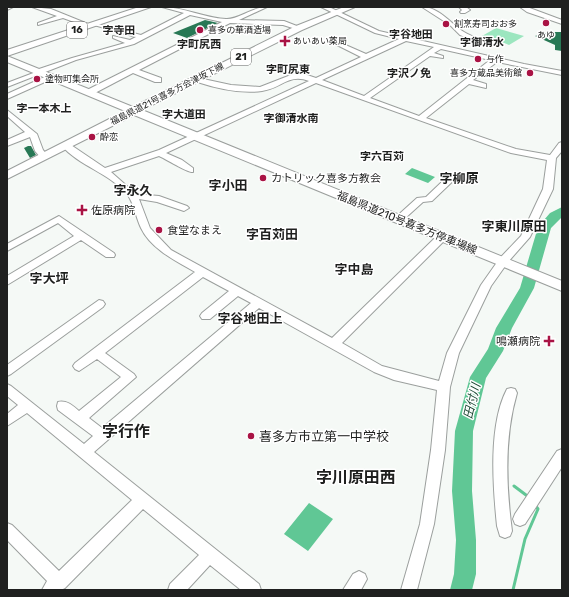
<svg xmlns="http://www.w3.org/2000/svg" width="569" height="597" viewBox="0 0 569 597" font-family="Rubik,'Noto Sans JP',sans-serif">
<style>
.green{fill:#9ce6bf}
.water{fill:#60c795}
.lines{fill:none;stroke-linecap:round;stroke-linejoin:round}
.stream{stroke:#60c795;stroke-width:3}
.river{fill:#60c795;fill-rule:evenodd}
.building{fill:#287855}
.minor-casing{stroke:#9b9f9d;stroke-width:2}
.major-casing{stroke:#9b9f9d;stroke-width:2}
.minor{fill:#fff;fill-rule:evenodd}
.major{fill:#fff;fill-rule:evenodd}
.poi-dot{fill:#a91344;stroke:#fff;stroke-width:1.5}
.labels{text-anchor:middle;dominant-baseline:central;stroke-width:3;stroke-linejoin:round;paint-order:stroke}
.far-poi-label{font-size:9px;fill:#1f201f;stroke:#fff;text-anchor:start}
.far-street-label{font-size:9px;fill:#1f201f;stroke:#fff}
.shield{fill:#fff;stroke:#626362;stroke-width:1}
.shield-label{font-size:10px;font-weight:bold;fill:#1f201f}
.far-quarter-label{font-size:11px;font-weight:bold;fill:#1f201f;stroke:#fff}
.poi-label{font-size:11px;fill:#1f201f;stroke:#fff;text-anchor:start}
.street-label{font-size:11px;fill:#1f201f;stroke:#fff}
.water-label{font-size:12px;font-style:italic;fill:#1c4833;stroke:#fff}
.quarter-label{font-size:13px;font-weight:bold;fill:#1f201f;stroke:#fff}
.near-poi-label{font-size:13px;fill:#1f201f;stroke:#fff;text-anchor:start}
.near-quarter-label{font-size:16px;font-weight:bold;fill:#1f201f;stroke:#fff}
</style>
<rect width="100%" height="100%" fill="#f5f9f6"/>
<path class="green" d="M496,28L524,36L509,45L490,37L482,36Z"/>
<path class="water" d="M412,168L435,177L428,183L405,174Z
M309,503L333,519L308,551L284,534Z"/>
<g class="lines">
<path class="stream" d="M514,486L530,498
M513,590L525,539L538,509L535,505"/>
<path class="river" d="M562,207V217L551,228L534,288L512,328L503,351L486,378L473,431L472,491L476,540V574L472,590H450L454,574L456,540L452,491L455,431L470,377L488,349L496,328L520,288L538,227L550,213Z"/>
</g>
<path class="building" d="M205,20L218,23L187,38L173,33Z
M549,32H562V51L555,50V45L535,36Z
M28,146H31L36,155L30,158L24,148Z"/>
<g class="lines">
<defs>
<path id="minor" d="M7,7H13L7,10Z
M32,7L51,9L93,26L88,27L63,18L38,25V23L57,16Z
M162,7C184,7 204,18 226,19C238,20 252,7 267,7L239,20L284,21L302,28L299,30L283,25L230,23L139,70L161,78V82H155L133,73L93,94H87V90L222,22L190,15L134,44L76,60L7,87V83L36,72V70L72,58L125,43L113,38V36L130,40L136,37L94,25V23L141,35L184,13Z
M321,7H329L379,31L524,64L562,71V75L497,62L473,80L486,84V88L469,84L426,118L516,149L550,155L559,143L562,142V151L556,158L553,189L530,237L508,262L491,286L459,353L450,387L445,450L434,524L417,590H401L420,524L431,450L437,390L394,380L374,372L259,308L94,452L259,584L261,590H241L210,565L187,590H168L170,584L199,555L143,509L65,588L61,590H42L47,581L7,540V523L12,525L59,571L132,500L27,413L7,426V414L18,405L7,396V384L11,386L84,444L93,436L58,410L57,406L58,402C67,400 73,406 79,411L121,377L97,359L79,371L75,369L73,366L75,363L195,272C176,261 151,249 141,228C136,218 134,203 127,194C109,173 79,166 61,145L65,142L68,143L105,168L159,150L309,81C289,73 282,88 262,91C240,94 215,88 194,81V77L231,85L260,87L296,73H301L316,78L361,57L337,45V43H341L366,54L399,39L375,33ZM406,41L434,47L364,96L322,80ZM441,49L490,60L419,116L370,98L430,56L443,58V56L434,53ZM316,83L511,153L547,160L543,189L521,236L500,258L481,285L447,353L439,381L382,366L342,343L446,239L447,237L446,235H438L332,338L171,250L150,228L139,199L157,202L184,211L189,208L187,206L159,196L136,194L111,172L159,156C166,159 188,173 193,172V168L182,160L166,153ZM203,277L229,291L202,313L200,316L202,319H210L238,296L251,303L102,428L89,418L136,377L134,374L105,353Z
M422,7C439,7 451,24 464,32C468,35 472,35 475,38L472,40L460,35L450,25Z
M459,7H466L470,10L465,13H461L460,12L462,10Z
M520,7H527L562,20V24L527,12Z
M49,75L56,77L7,99V94Z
M7,110L37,134L43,150L48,156L47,158H41L35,151L30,137L7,146V140L25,132L7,116Z
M451,175L454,176V180L432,201L423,202L402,221H396L394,219L396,217L417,198L426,197L448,176Z
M59,216L114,253L115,255L114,257H106L81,240L7,285V276L74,236L58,223L7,251V244Z
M99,300L103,301L105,304L103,307L11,374L7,376V365Z
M511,388L515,389L517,393C504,437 506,486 512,531L510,536L505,538L500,536L497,526C493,487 488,425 507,389Z
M562,449V467L525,524L520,526L515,524L513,519L515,514L557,451Z
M359,571L365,574L367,579L361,590H343L353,574Z"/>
<path id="major" d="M139,7H151L7,56V50Z
M344,7H355L302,30L142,110L562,281V291L134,115L7,179V171L125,111L7,62V56L133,107L296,26Z"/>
</defs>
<use href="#minor" class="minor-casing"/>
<use href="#major" class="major-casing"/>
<use href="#minor" class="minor"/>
<use href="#major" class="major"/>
</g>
<g class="poi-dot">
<circle cx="546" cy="23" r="4"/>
<circle cx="446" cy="24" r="4"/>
<circle cx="200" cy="30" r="4"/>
<path d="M283 35h4v4h4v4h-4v4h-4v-4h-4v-4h4z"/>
<circle cx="478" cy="59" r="4"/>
<circle cx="530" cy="73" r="4"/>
<circle cx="37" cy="79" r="4"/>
<circle cx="92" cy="137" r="4"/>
<circle cx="263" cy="178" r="4"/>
<path d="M80 204h4v4h4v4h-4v4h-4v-4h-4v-4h4z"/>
<circle cx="159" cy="230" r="4"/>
<path d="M547 335h4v4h4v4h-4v4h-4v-4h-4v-4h4z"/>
<circle cx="251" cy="436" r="4"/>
</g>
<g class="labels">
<g class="far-poi-label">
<text x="454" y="24">割烹寿司おお多</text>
<text x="208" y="30">喜多の華酒造場</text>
<text x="546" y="35" text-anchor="middle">あゆ</text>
<text x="293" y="41">あいあい薬局</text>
<text x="486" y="59">与作</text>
<text x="522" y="73" text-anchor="end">喜多方蔵品美術館</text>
<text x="45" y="79">塗物町集会所</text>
<text x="100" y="137">酔恋</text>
</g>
<g class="far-street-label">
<text transform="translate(167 94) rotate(-27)">福島県道21号喜多方会津坂下線</text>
</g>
<g class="shield">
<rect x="67" y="22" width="20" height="16" rx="3"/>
<rect x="231" y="49" width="20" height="16" rx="3"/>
</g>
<g class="shield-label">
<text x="77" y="30">16</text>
<text x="241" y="57">21</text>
</g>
<g class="far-quarter-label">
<text x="119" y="30">字寺田</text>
<text x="411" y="34">字谷地田</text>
<text x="482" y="42">字御清水</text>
<text x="199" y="44">字町尻西</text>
<text x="288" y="69">字町尻東</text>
<text x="409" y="73">字沢ノ免</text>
<text x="44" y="108">字一本木上</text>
<text x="184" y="114">字大道田</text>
<text x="291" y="118">字御清水南</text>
<text x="382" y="156">字六百苅</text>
</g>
<g class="poi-label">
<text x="271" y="178">カトリック喜多方教会</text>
<text x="91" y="210">佐原病院</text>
<text x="167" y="230">食堂なまえ</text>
<text x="540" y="341" text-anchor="end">鳴瀬病院</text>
</g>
<g class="street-label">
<text transform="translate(407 223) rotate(22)">福島県道210号喜多方停車場線</text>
</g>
<g class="water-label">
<text transform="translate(472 401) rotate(-76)">田付川</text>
</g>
<g class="quarter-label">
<text x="459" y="178">字柳原</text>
<text x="228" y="185">字小田</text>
<text x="133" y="190">字永久</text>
<text x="514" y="226">字東川原田</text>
<text x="272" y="234">字百苅田</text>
<text x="354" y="269">字中島</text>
<text x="49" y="278">字大坪</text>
<text x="250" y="318">字谷地田上</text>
</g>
<g class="near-poi-label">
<text x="259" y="436">喜多方市立第一中学校</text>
</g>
<g class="near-quarter-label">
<text x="126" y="431">字行作</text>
<text x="356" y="477">字川原田西</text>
</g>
</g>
<rect width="569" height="597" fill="none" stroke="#1f201f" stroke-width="16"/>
</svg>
